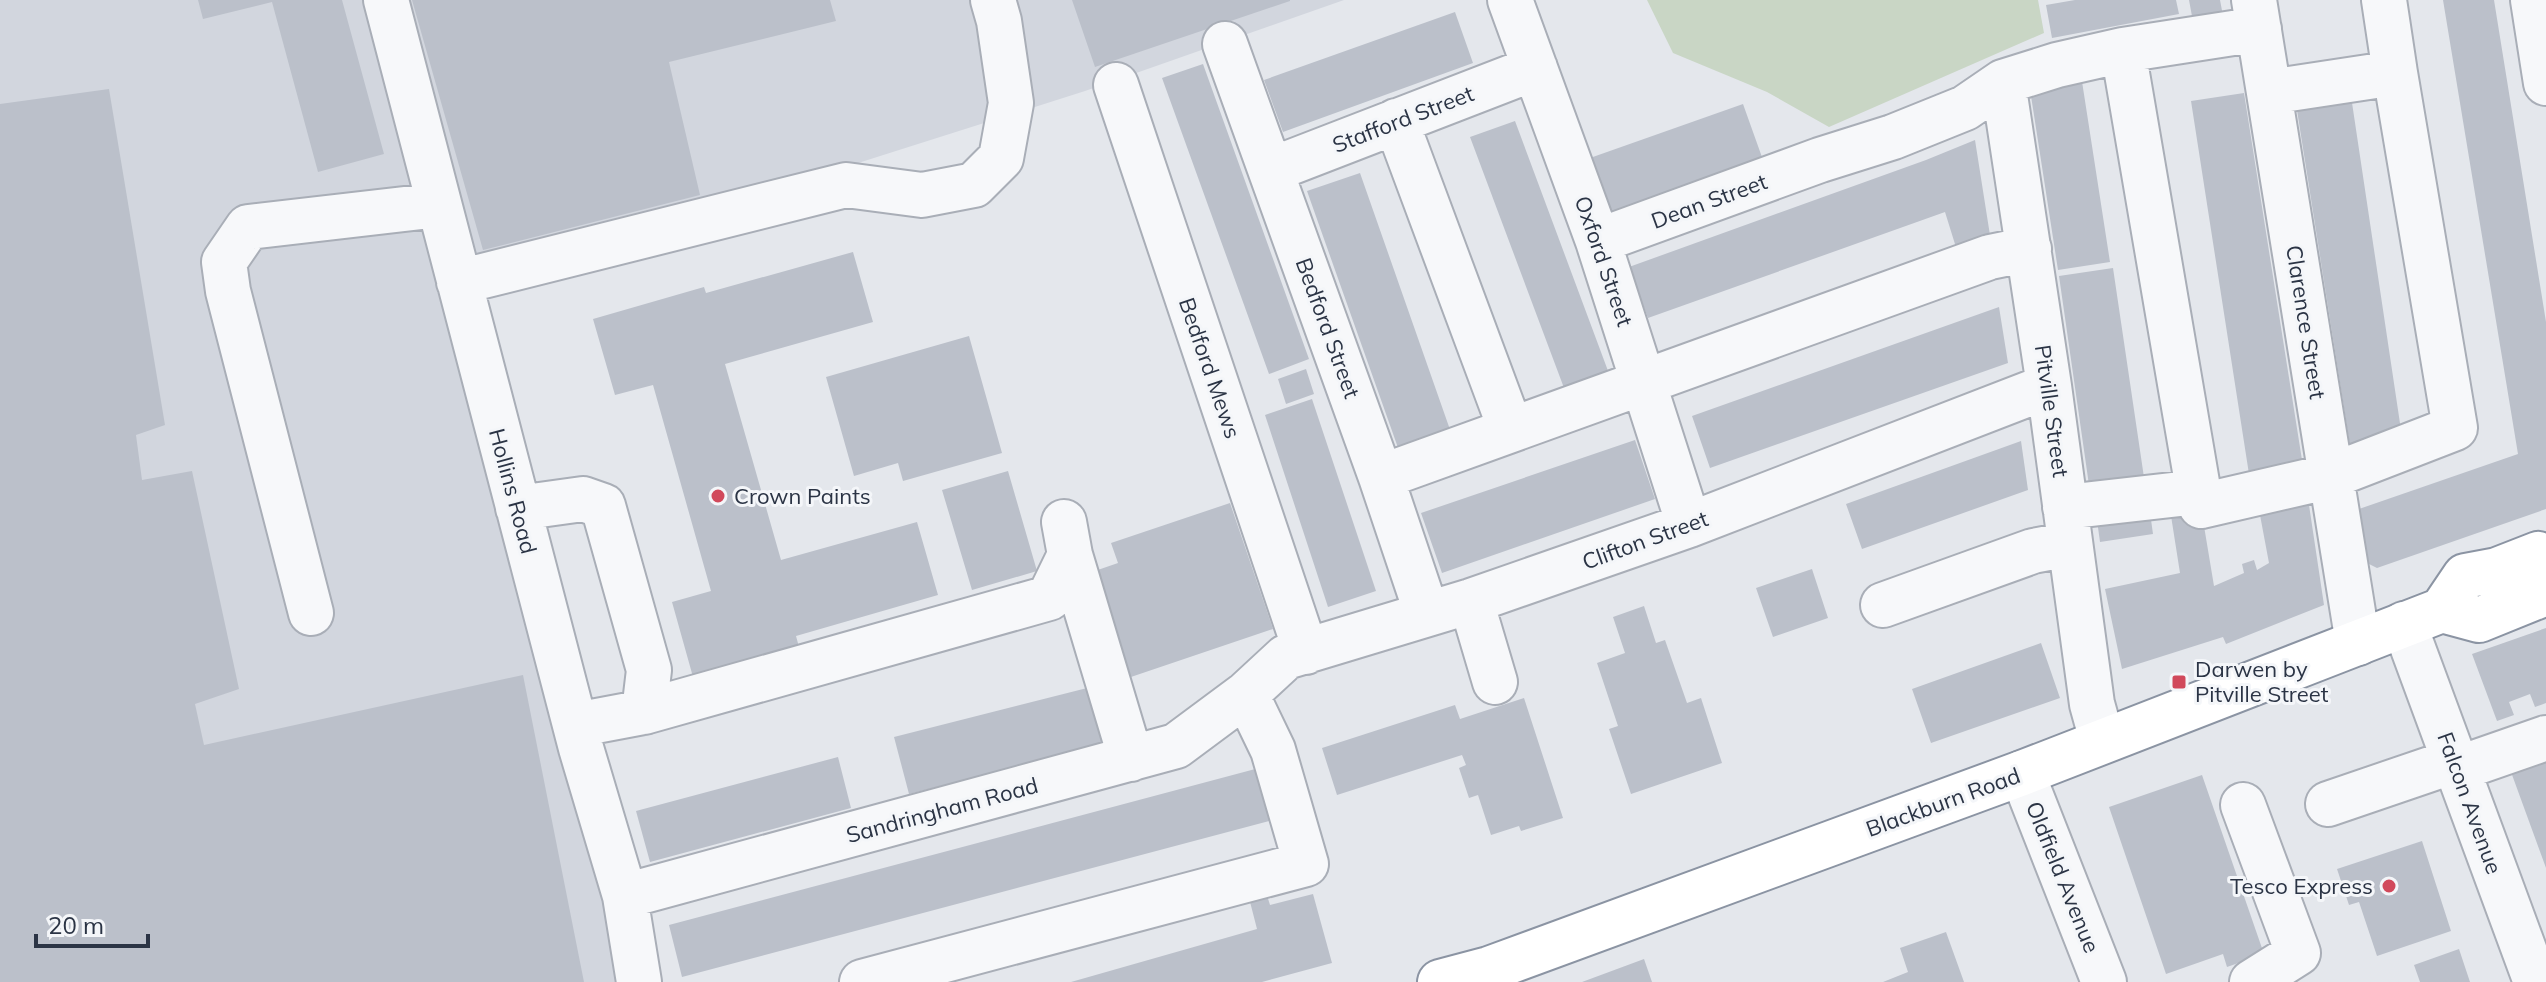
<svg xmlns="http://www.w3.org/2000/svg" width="2546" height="982" viewBox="0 0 2546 982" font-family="Mulish,sans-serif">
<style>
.built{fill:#d2d6de}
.green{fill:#c9d6c5}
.building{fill:#bbc0ca}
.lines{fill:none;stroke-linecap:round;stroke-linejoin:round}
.minor-casing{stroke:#a9aeb7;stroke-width:48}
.highway-casing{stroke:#8b94a3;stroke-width:48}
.minor{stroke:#f7f8fa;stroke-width:44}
.highway{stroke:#fff;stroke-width:44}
.poi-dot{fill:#d1495b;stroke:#f4f6f9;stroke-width:3}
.labels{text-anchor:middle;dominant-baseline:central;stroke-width:6;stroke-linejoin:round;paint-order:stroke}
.street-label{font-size:22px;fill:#2b3445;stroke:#f4f6f9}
.poi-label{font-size:22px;fill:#2b3445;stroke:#f4f6f9;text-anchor:start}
</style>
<rect width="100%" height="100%" fill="#e4e7ec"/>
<path class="built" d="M0,0H1344L1085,91L445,294L614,925L616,982H0Z"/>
<path class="green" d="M1647,0H2038L2044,33L1829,127L1767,92L1673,53Z"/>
<path class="building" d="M198,0H342L384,154L318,172L272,2L203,19Z
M412,0H830L836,21L669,62L700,195L483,250Z
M1072,0H1290V1L1095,67Z
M2075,0H2176L2179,14L2052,38L2046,5Z
M2189,0H2220L2224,21L2194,27Z
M2443,0H2494L2546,322V509L2377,568L2369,564L2359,509L2518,454Z
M1455,12L1473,63L1283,132L1264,80Z
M1203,64L1309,359L1269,374L1162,78Z
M2081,75L2110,262L2058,270L2029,83Z
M109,89L165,425L136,435L142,480L192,471L239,689L195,704L204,745L523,675L584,982H0V104Z
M2244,93L2305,479L2251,487L2191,101Z
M2351,96L2401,430L2350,446L2296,104Z
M1743,104L1763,160L1609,213L1590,158Z
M1515,121L1614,387L1570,404L1470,137Z
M1975,140L1992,248L1959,257L1945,212L1648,318L1629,267L1926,160Z
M1360,173L1454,441L1402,459L1307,191Z
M853,252L873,322L725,364L781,560L917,522L938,595L796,636L799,647L693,677L672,602L711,591L653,385L615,395L593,319L704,287L706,293Z
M2113,268L2146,491L2091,499L2059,276Z
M1999,307L2008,363L1710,468L1692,416Z
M969,336L1002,453L903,481L898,463L854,476L826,377Z
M1306,369L1314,394L1286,404L1278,379Z
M1312,399L1376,591L1328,607L1265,415Z
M1635,440L1655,499L1442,573L1421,513Z
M2021,441L2028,490L1862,549L1846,504Z
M1008,471L1037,571L972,590L942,490Z
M2187,500L2191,528L2204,526L2214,586L2244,573L2242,564L2254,560L2257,570L2269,563L2260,515L2309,505L2324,605L2226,644L2223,637L2122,669L2105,589L2180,573L2169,503Z
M1230,503L1273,629L1125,679L1089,573L1118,563L1111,543Z
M2149,505L2153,534L2100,542L2096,513Z
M1812,569L1828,618L1773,637L1756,588Z
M1644,606L1656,643L1665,640L1687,703L1701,698L1722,763L1631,794L1609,729L1618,726L1597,663L1625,653L1613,617Z
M2546,628V703L2535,707L2530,694L2509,702L2514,715L2497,721L2472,654Z
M2041,643L2060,698L1931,743L1912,689Z
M1099,685L1113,742L909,794L894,737Z
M1524,698L1563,818L1521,831L1519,826L1491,835L1478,795L1469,798L1459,768L1466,765L1462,755L1337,795L1322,748L1455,705L1460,719Z
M2546,747V868L2507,761Z
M838,757L851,808L650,862L636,811Z
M1259,768L1273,820L682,977L669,925Z
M2202,775L2264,954L2227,967L2223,954L2166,974L2109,807Z
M2422,841L2451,931L2377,956L2359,902L2349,905L2337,869Z
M1265,889L1270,905L1313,894L1332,963L1262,982H1071L1257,929L1248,894Z
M1946,932L1964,982H1883L1908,972L1900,948Z
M2459,949L2470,982H2420L2414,965Z
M1644,959L1652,982H1582Z"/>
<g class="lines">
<defs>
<path id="minor" d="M386,0L581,748L625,896L639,982
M1510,0L1598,241L1689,525
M2254,0L2358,643
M2384,0L2395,73
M2533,0L2546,83
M1225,44L1381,477L1427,614
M2123,50L2201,506L2331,476L2455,428L2395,73L2269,92
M2003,82L2049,386L2092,704L2102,740
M1116,85L1306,652
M1396,121L1511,430
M1271,170L1535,68
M1598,241L1820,160L1893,137L1965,108L2003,82L2057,65L2123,50L2259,29
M459,282L846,185L922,195L974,185L1001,158L1011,103L999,21L993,0
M1381,477L1990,257L2029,249
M2065,507L2198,492
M518,508L583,499L603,506L649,670L644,712L575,725
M1070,555L1131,759
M1471,601L1495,682
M1883,605L2033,551L2070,544
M311,613L228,291L224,262L248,227L439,205
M2404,624L2536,982
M644,712L1049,598L1070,555L1064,522
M2457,769L2546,738
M2022,773L2104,982
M2328,804L2454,761
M2243,805L2298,953L2252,982
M625,896L1176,746L1246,694L1286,657L1471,601L1689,525L2049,386
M862,982L1306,864L1273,750L1246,694"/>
<path id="highway" d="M2442,610L2465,576L2497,570L2538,554L2546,559
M1440,982L1489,969L2022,773L2442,610L2479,620L2546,593"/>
</defs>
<use href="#minor" class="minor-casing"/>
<use href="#highway" class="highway-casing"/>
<use href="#minor" class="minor"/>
<use href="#highway" class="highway"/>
</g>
<g class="poi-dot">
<circle cx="718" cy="496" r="8"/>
<rect x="2171" y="674" width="16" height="16" rx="4"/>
<circle cx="2389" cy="886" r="8"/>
</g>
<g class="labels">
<g class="street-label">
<text transform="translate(1403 119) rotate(-21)">Stafford Street</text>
<text transform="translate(1709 201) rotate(-20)">Dean Street</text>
<text transform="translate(1604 261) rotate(71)">Oxford Street</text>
<text transform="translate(2306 322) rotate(81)">Clarence Street</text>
<text transform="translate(1328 328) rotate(70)">Bedford Street</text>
<text transform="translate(1210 368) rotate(71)">Bedford Mews</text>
<text transform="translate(2052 411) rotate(82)">Pitville Street</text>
<text transform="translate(513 491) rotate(75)">Hollins Road</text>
<text transform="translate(1645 540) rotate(-20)">Clifton Street</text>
<text transform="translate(1943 802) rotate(-20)">Blackburn Road</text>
<text transform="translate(2470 803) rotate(70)">Falcon Avenue</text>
<text transform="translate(942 810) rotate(-15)">Sandringham Road</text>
<text transform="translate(2063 877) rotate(68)">Oldfield Avenue</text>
</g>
<g class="poi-label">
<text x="734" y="496">Crown Paints</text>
<text x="2195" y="669">Darwen by<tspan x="2195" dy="25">Pitville Street</tspan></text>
<text x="2373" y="886" text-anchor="end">Tesco Express</text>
</g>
</g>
<path d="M36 934v12h112v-12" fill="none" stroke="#2b3445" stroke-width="4"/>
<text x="48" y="934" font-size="24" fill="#2b3445" stroke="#f4f6f9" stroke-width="6" paint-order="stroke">20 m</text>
</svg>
